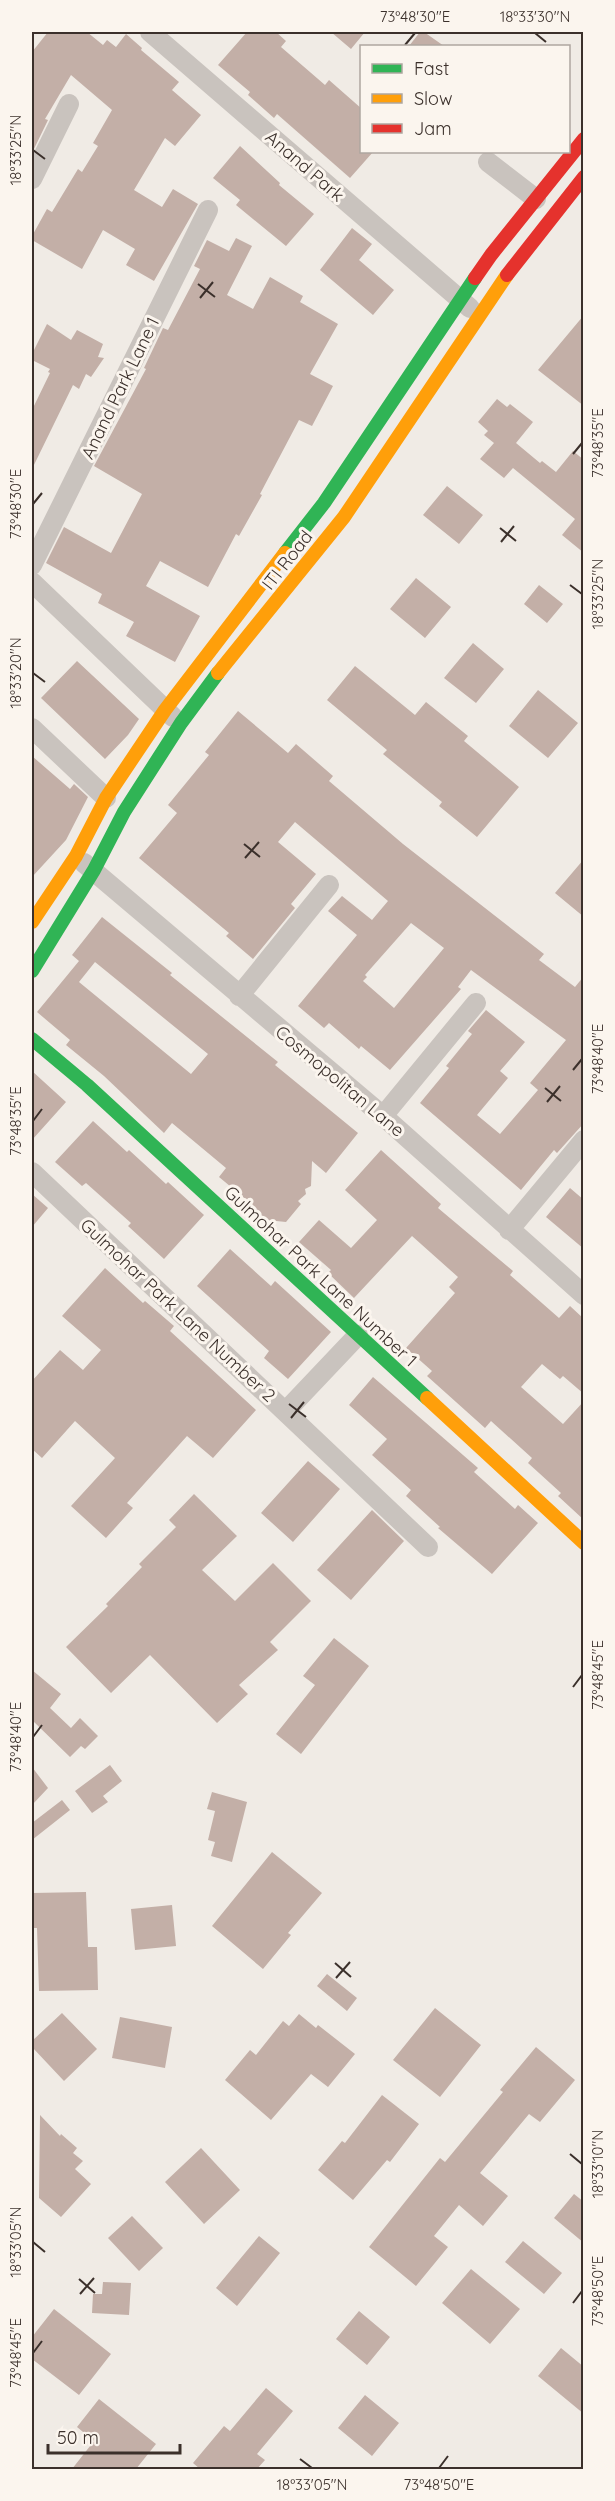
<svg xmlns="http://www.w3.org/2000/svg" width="615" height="2501" viewBox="0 0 615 2501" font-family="Quicksand,sans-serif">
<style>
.building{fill:#c3afa7;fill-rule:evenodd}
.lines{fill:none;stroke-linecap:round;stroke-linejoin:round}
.street{stroke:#c9c3be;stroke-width:20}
.fast{stroke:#30b455;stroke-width:14}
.slow{stroke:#ff9f0a;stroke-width:14}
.jam{stroke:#e5322d;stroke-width:14}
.ticks{fill:none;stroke:#3b302b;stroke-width:2}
.labels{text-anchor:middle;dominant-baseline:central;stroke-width:6;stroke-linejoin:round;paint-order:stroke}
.street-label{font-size:18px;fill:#3b302b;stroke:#fbf5ee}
.neatline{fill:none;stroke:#3b302b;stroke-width:2}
.ticks-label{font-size:15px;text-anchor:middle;fill:#3b302b}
</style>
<rect width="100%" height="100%" fill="#f0ebe5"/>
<path class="building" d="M48,32H87L103,45L107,40L116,47L126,34L142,48L141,50L179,82L172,90L201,115L175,146L165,138L134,190L162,207L173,189L198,204L154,281L126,265L135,249L103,230L82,269L32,240V236L47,209L52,212L78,169L82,172L98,146L93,143L112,110L71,75L45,119L48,120L32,153V52Z
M247,32H276L286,41L281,47L325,85L329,80L362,109V152H373L350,178L277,114L274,118L248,95L250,92L218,65Z
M331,32H365L351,49Z
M420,32H424L444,46H409Z
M240,146L280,183L279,185L314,214L286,246L236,205L240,200L213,178Z
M352,228L372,244L359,260L394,290L373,315L320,270Z
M236,238L252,246L227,295L253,309L270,277L303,296L300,302L338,324L310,374L333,386L312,426L299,420L260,494L262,495L239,536L236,534L208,587L160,561L146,586L200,616L175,662L126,636L134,622L98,603L102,594L46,563L64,527L111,553L142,494L94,466L146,369L144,368L163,328L168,330L200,269L194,266L207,240L229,251Z
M584,315V406L538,370Z
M47,324L71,340L77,330L103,344L98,357L104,358L91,377L86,374L79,389L73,385L32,469V410L50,373L48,372L50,369L32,360V354Z
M497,399L507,407L510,404L533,422L516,443L540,463L542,461L556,472L573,451L584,460V553L562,535L575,519L513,468L504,478L480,459L494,443L484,435L488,431L478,422Z
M447,486L483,515L459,544L423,515Z
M416,578L451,607L425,638L390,609Z
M539,585L563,604L547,623L524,604Z
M473,643L504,669L476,703L444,678Z
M77,661L139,719L128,735L105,759L41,698Z
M355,666L415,715L426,702L468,736L464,741L519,787L477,837L439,806L442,802L383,754L387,750L327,700Z
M538,690L578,723L548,758L509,726Z
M238,711L288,753L296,744L333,776L329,781L403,844L544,954L539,960L575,987L584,976V1123L557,1153L554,1150L521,1190L420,1103L449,1068L446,1066L472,1034L468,1031L486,1010L525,1042L500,1071L508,1078L477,1115L500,1134L538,1090L530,1083L566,1040L471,970L458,987L461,989L390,1070L361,1046L359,1049L329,1023L324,1028L298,1006L357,935L328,911L342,896L372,920L388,901L295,822L278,842L316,874L291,904L295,908L253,959L226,936L229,933L139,858L177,813L168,805L209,755L205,752ZM411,923L444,948L394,1008L363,981L367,977L365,975Z
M32,756L70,789L74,784L88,797L66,840L32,877Z
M584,859V917L555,893Z
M102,917L172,973L170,975L278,1062L275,1065L358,1133L326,1173L312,1161L311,1186L305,1189L306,1194L298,1201L301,1204L286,1222L257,1219L254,1206L219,1177L226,1168L172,1123L164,1133L104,1076L66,1045L70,1040L37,1012L79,961L72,955ZM95,962L208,1054L191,1074L79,982Z
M32,1071L66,1102L32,1140Z
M93,1121L127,1152L129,1150L166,1184L168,1182L204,1215L164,1259L128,1226L131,1223L86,1183L82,1186L55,1162Z
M381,1150L441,1204L438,1208L513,1271L510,1275L559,1318L570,1306L584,1319V1394L563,1376L560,1379L542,1364L521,1387L563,1424L584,1401V1520L558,1496L561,1493L528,1463L532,1458L491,1421L485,1428L427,1376L432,1371L406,1348L455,1293L449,1287L458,1277L412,1236L354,1298L328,1273L331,1270L299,1242L319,1220L351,1248L377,1220L345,1190Z
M570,1188L584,1200V1249L546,1217Z
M32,1194L48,1208L32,1227Z
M230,1249L271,1286L275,1281L331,1332L288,1379L264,1358L269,1351L197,1286Z
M105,1268L143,1303L145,1301L174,1326L170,1331L256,1410L213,1458L187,1436L127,1503L133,1508L106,1538L71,1506L115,1458L75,1421L42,1458L32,1449V1381L60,1350L83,1370L101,1350L62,1316Z
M373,1377L478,1468L474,1472L515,1509L518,1505L538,1523L492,1574L438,1528L440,1527L406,1496L411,1490L372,1455L387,1439L349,1405Z
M308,1461L340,1489L293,1542L261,1513Z
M194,1494L237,1536L202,1570L235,1601L273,1563L311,1601L270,1642L278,1650L239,1685L248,1694L217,1723L150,1655L111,1693L66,1647L108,1606L106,1604L142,1567L139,1564L176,1527L169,1520Z
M372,1510L404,1541L351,1600L317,1570Z
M334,1638L369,1666L301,1754L276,1734L315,1685L303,1676Z
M32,1670L61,1694L50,1708L71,1728L80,1718L98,1736L85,1749L81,1746L70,1757L32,1720Z
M110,1765L122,1781L103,1796L108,1802L92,1813L75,1791Z
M32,1767L48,1788L32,1805Z
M212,1792L247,1802L232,1862L211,1856L215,1842L208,1840L215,1811L207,1809Z
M62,1800L70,1810L32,1840V1823Z
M272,1852L322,1893L288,1933L291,1935L263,1969L212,1926Z
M86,1892L88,1947H97L98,1990L39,1991L37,1928H32V1893Z
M172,1905L176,1946L135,1950L131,1909Z
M327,1974L357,1998L347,2011L317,1986Z
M435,2008L481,2045L440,2097L393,2060Z
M62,2013L97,2049L64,2081L32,2047V2041Z
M299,2014L316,2028L318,2025L355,2054L328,2087L311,2074L271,2120L225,2080L250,2050L256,2055L283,2021L289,2026Z
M120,2017L172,2027L165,2068L112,2058Z
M536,2047L575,2080L540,2122L529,2114L480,2173L508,2196L483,2226L459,2205L434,2236L448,2247L416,2286L369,2247L440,2158L445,2162L503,2092L500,2090Z
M382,2095L419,2124L390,2162L387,2160L353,2200L318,2170L342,2141L345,2143Z
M40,2115L60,2136L61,2134L77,2148L73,2153L83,2161L75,2169L91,2184L61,2217L39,2198Z
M201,2148L240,2190L204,2224L165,2182Z
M574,2194L584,2202V2243L554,2218Z
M132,2216L163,2248L139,2271L108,2238Z
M259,2236L280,2253L237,2306L216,2288Z
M523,2241L562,2273L544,2294L505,2262Z
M471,2269L520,2309L490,2344L442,2303Z
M103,2282L131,2283L129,2315L92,2313L93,2294H102Z
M54,2309L111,2354L79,2395L32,2359V2337Z
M359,2311L390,2337L367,2365L336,2339Z
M561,2348L584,2367V2414L538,2376Z
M266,2388L293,2411L257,2454L265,2460L257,2469H200L193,2463L224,2426L230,2431Z
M365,2395L399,2423L372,2456L338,2428Z
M99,2399L156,2444L136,2469H72L94,2441L77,2427Z"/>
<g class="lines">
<path class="street" d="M150,32L470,308
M488,162L536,199
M32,179L69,104
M32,565L208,210
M32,582L173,717
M32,728L106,798
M84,863L383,1116L584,1295
M239,996L329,885
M383,1116L476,1003
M32,1172L428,1547
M509,1230L584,1140
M286,1411L358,1335"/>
<path class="fast" d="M285,553L324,503L475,278
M32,971L94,870L124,812L181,723L218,673
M32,1039L87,1085L427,1398"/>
<path class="slow" d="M218,673L344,517L507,275
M32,922L76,856L106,798L165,710L285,553
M427,1398L584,1543"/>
<path class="jam" d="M507,275L584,177
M475,278L491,255L584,139"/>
</g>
<path class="ticks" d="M535,33L546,42M405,45L415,33M33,150L45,159M198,284L215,297M200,298L213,282M573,454L582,443M33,504L42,493M500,528L516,541M501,542L514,526M570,585L582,594M33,673L45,682M244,844L260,857M245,858L259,842M573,1070L582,1059M545,1088L561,1101M547,1102L560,1086M33,1121L42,1109M289,1404L306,1417M291,1418L304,1402M573,1687L582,1675M33,1737L42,1725M335,1963L351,1977M336,1978L350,1962M570,2154L582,2164M33,2242L45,2252M79,2279L95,2293M80,2294L94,2278M573,2303L582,2291M33,2353L42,2341M300,2459L312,2468M439,2468L448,2456"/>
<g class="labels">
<g class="street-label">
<text transform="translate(305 166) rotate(41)">Anand Park</text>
<text transform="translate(120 388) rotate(-64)">Anand Park Lane 1</text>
<text transform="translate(287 560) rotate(-52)">ITI Road</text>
<text transform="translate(340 1081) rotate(40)">Cosmopolitan Lane</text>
<text transform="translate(321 1276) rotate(43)">Gulmohar Park Lane Number 1</text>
<text transform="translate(178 1310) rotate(43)">Gulmohar Park Lane Number 2</text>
</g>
</g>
<rect width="615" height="2501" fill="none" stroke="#fbf5ee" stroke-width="66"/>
<rect x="360" y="45" width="210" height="108" fill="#fbf5ee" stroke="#aea6a0" stroke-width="1.5"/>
<rect x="372" y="64" width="30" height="9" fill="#30b455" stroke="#aea6a0" stroke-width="1.5"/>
<text x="414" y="75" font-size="18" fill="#3b302b">Fast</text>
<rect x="372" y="94" width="30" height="9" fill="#ff9f0a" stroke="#aea6a0" stroke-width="1.5"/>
<text x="414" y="105" font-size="18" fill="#3b302b">Slow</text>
<rect x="372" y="124" width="30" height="9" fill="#e5322d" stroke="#aea6a0" stroke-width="1.5"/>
<text x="414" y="135" font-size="18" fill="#3b302b">Jam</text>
<path d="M48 2444v9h132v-9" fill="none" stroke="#3b302b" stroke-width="3"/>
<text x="57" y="2444" font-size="18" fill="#3b302b" stroke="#fbf5ee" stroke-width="4.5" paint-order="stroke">50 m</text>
<rect x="33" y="33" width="549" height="2435" class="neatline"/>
<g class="ticks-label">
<text x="415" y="22">73°48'30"E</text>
<text x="535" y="22">18°33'30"N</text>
<text transform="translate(16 150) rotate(-90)" y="5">18°33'25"N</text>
<text transform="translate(598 443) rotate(-90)" y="5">73°48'35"E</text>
<text transform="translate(16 504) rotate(-90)" y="5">73°48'30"E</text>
<text transform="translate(598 594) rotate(-90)" y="5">18°33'25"N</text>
<text transform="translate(16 673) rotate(-90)" y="5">18°33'20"N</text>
<text transform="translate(598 1059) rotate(-90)" y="5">73°48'40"E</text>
<text transform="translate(16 1121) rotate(-90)" y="5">73°48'35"E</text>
<text transform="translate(598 1675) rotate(-90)" y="5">73°48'45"E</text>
<text transform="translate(16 1737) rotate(-90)" y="5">73°48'40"E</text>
<text transform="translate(598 2164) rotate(-90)" y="5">18°33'10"N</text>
<text transform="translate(16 2242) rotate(-90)" y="5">18°33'05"N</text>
<text transform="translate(598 2291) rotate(-90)" y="5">73°48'50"E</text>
<text transform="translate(16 2353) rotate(-90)" y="5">73°48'45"E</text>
<text x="312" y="2490">18°33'05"N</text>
<text x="439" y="2490">73°48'50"E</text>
</g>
</svg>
